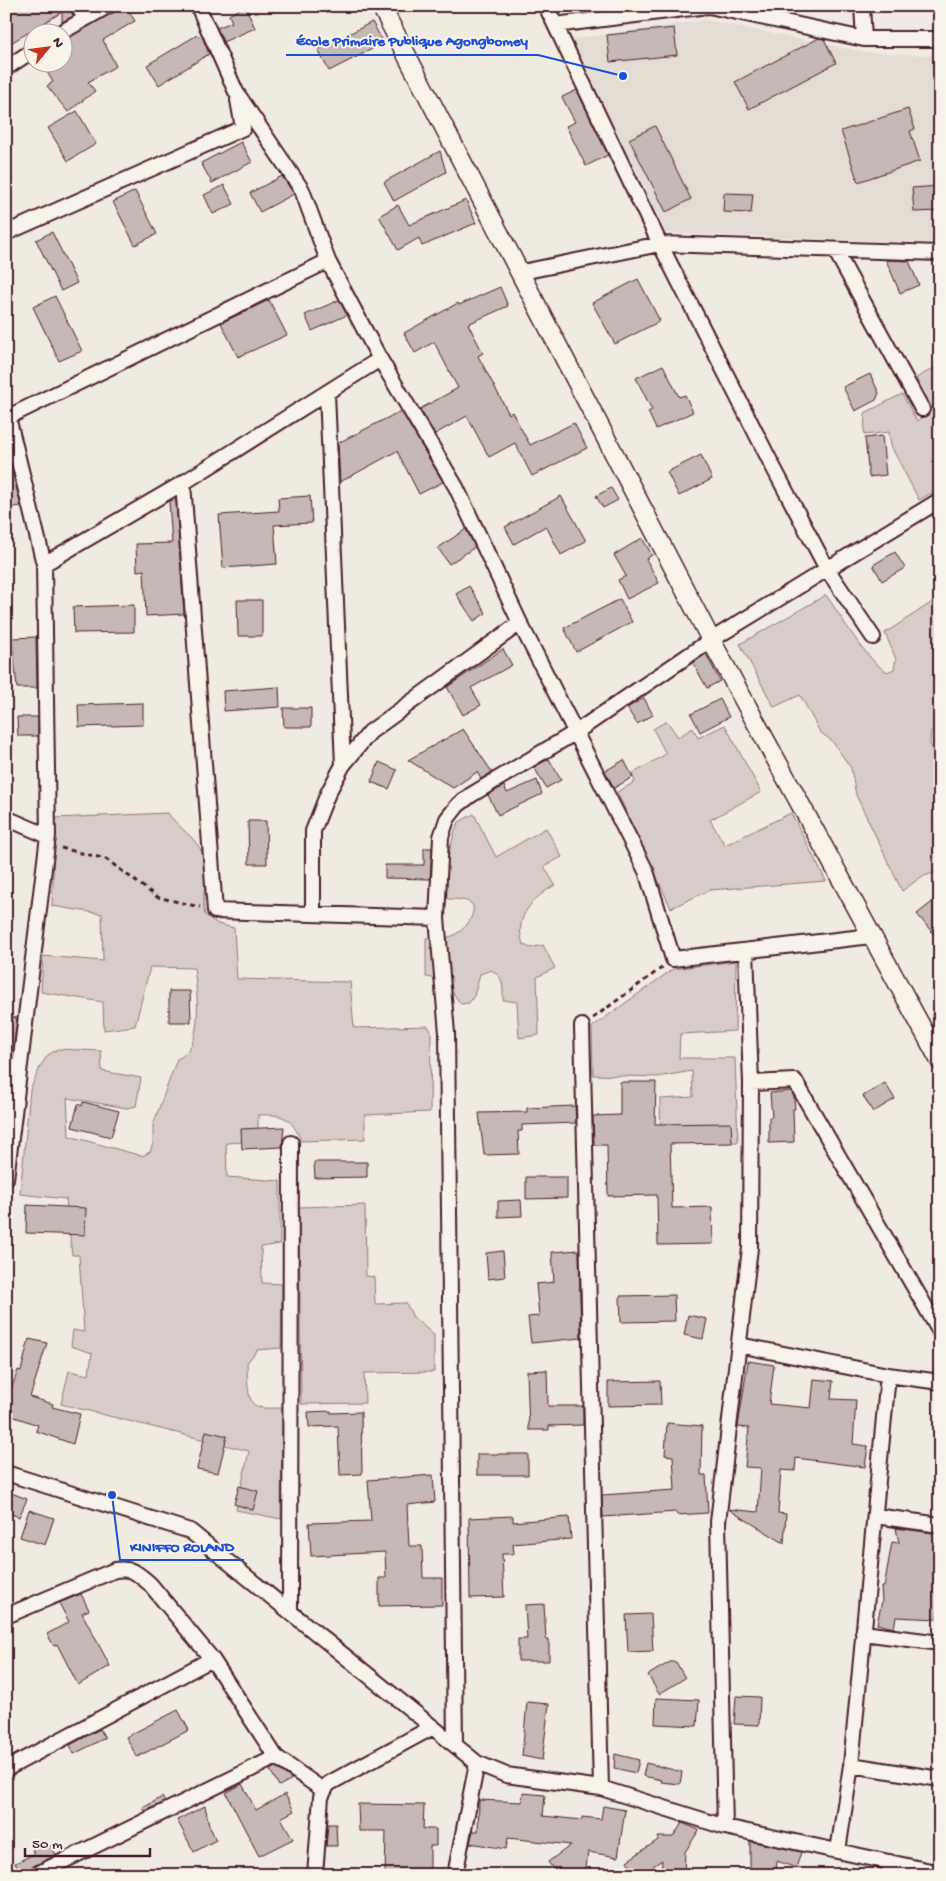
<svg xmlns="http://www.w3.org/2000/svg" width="946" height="1881" viewBox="0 0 946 1881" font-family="'Gochi Hand',sans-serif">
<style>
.built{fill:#e3dcd2}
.green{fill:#d8cdc6;stroke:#917678}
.building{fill:#c6b8b3;stroke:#4a1f2b}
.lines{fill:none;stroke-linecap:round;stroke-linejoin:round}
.minor-casing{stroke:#4a1f2b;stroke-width:18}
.tertiary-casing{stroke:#4a1f2b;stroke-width:21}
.path{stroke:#4a1f2b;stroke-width:3;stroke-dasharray:5 4;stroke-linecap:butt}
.minor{stroke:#f7f3e8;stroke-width:14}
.tertiary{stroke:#f7f3e8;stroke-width:18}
.leader{fill:none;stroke:#1d4ed8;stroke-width:2}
.callout-dot{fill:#1d4ed8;stroke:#f7f3e8;stroke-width:2}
.callout-label{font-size:15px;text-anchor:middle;font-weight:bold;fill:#1d4ed8;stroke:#f7f3e8;stroke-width:4;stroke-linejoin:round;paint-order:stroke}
</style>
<rect width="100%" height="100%" fill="#f0ebe0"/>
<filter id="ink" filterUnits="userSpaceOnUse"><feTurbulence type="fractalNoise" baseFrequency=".02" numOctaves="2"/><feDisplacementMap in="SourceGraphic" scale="10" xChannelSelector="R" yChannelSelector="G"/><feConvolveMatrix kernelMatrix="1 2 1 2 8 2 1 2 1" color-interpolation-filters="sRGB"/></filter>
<g filter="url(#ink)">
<path class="built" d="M706,20L864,52L940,56V243L666,233L572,39Z"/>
<path class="green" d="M940,365V488L919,500L891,446L889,432L864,435L865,413L902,394L917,421L932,408L916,378Z
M826,595C840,615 867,661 887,672L894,669L896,659L885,633L940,597V722L931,731L930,743L940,773V871L921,877L902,891L856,795L851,768L832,741L820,732L800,695L774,707L740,644Z
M667,721L678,737L693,728L698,738L725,725L761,792L710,820L725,845L791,813L826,881L710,890L671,908L617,792L635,782L632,774L666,754L653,729Z
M168,813C177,826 188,832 197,844C213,864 200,892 205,915L218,924L234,928L237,979L350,982L354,1028L428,1026L431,1031L430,1112L365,1115V1139L301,1141C291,1116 283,1114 258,1115V1141L226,1143L227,1177L280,1181V1244L261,1247L262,1283L282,1284L281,1348L257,1350L247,1363C248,1373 245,1403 258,1407C265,1409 274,1408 282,1408L281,1519L236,1510L249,1451L61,1404L69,1371L89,1375L92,1353L71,1346L73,1330L84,1332L79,1255H72L66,1199L20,1194L30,1090L41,1065L48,1055L58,1049L101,1051L102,1071L141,1078L136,1106L127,1108L67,1098L69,1136L142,1156L150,1152L153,1143V1125L177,1059C205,1049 197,991 194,968L150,967L135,1026L104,1030L103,1002L41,992L43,956L103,961L102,914L52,906L55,818Z
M474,814L496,857L546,828L562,857L544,866L555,885C534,897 513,917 523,944L530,948L543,945L555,968L537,977L539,1035L519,1038L517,1002L503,1000C503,986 504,977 491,970L480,974L474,996L469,1003L461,1004C447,987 451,980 426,977V938C433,937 442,939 449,937C463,933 475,918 473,905C463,895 447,903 438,895L455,830L459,822Z
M736,961L735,1031L680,1034L679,1058H735L738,1142L661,1143L660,1099L693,1097L692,1071L657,1077L593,1075L592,1027L673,969Z
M365,1205L366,1276L374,1277L375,1304L406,1303L413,1317L434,1335V1372L364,1373L365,1403L301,1404L299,1207Z"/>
<path class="building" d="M6,6H69L73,16L62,22V12L6,46Z
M124,6H126L135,21L103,40L116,66L88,82L95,91L68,112L47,86L53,82L41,62H62V41Z
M245,6L255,28L223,42L217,28L232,22L229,15Z
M372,22L384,43L329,71L318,50Z
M674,28L677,55L610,62L607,35Z
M197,35L199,37L202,36L209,54L159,85L147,65Z
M819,38L824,39L836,63L749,109L735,82Z
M577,90L608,155L586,166L566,126L575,122L562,97Z
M908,109L915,129L910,131L920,161L858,182L841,131Z
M77,111L96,144L68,161L48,128Z
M655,126L691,199L666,212L629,139Z
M241,142L252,162L212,183L201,163Z
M440,151L446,172L394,201L384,182Z
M282,176L294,194L260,212L250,193Z
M224,185L234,204L213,214L204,195Z
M940,186V211L914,212L912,188Z
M135,191L157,234L135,245L113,202Z
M724,193L753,194L751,213L723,212Z
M466,200L476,223L422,246L419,238L398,250L379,216L398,205L409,225Z
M52,232L77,283L61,291L36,240Z
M886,260L909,261L919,285L900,293Z
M638,279L660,321L615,344L592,303Z
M500,287L508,306L468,324L483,353L478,356L509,414L512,412L530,445L574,423L587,448L532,476L515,443L489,457L467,416L435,434L420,409L458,388L434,342L415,353L404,333L458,303L459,305Z
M55,296L82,351L59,361L33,307Z
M269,300L287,335L238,357L221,323Z
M339,300L347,315L312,331L305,315Z
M663,365L679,397L685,395L693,412L656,429L648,412L652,410L636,378Z
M870,374L879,393L876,400L855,411L843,387Z
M401,411L443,482L419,494L397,451L340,482L338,443Z
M882,436L886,475L869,477L865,438Z
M6,447L21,506L6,508Z
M701,455L712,479L679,496L667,472Z
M611,488L618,500L603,508L596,496Z
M310,496L312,523L274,525L277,564L223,568L219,515L279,511L278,498Z
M561,496L586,541L561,555L546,526L514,544L505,527Z
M176,500L184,614L146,616L144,570L137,571L136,544L172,543L169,501Z
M466,529L475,547L449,564L438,548Z
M642,538L652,555L646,559L659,583L627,599L618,580L626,576L614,555Z
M895,552L905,568L882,581L873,565Z
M469,586L486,613L474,621L456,594Z
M620,599L632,622L576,652L564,628Z
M237,600H262V636H238Z
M134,605V632L74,633L73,607Z
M36,637L37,688H17L12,638Z
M503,649L512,665L471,688L481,705L463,715L447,687Z
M706,654L720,681L707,688L693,663Z
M279,687L280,707L224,711L223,691Z
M644,698L653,715L637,724L627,708Z
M720,699L729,717L700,732L691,714Z
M143,703V725L79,727L78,705Z
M283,708H311V727H284Z
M17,717H38V736H18Z
M463,729L492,772L481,779L477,772L453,788L408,760Z
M549,759L561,780L546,788L534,767Z
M624,760L633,777L614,788L605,771Z
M379,762L397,770L389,789L371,782Z
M537,780L542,794L498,815L488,795L504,786L507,793Z
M248,821H266L267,864H249Z
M424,848H432L430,879L385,878V865H424Z
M940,896V942L917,914Z
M169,991H190L191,1022H169Z
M6,1017L17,1018L12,1060L6,1059Z
M620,1082H656L655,1124L731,1123L732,1143L670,1144L672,1208L712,1207L713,1244L658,1245L657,1195L608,1196L607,1145H594L593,1116L620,1115Z
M885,1083L895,1099L873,1112L863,1096Z
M791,1091L794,1097L795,1109H793L794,1142L769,1143V1117H772L770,1093Z
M83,1102L119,1111L111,1137L72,1127L78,1104L82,1106Z
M575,1106L576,1123L522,1125V1131H518L519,1154L484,1155L479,1113L527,1112V1108Z
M284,1127L282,1147L242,1149L241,1129Z
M314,1162H367V1177L315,1178Z
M526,1177H567V1198L526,1199Z
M521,1200L522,1216L498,1217V1201Z
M27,1205L86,1208L85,1235L26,1233Z
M579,1250L581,1338L531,1343L528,1317L539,1316L536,1284L554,1282L552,1252Z
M503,1251L505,1277L488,1279L486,1253Z
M674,1295L675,1321L621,1322L620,1296Z
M688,1315L707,1319L703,1339L684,1335Z
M29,1339L47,1343L30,1397L53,1404L52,1407L80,1414L73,1444L36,1431L38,1425L6,1414V1404L18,1370L21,1371Z
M748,1361L774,1365L769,1404L811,1408L814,1379L833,1381L831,1399L856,1400L853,1444L868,1446L865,1467L796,1458L795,1471L781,1470L778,1513L786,1514L784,1543L728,1509L758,1512L761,1468L745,1467L749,1428L738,1427Z
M547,1370L548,1406H583V1425L549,1426V1430H529L527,1371Z
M660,1381L661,1405L608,1406V1382Z
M331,1411V1413L361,1412L362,1474L340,1475L338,1426L309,1427L308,1412Z
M667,1423L702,1426L701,1475H706L708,1513L677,1515L676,1512L603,1517L602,1495L675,1490L673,1456L665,1455Z
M206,1431L227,1436L218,1473L197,1469Z
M477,1454H528V1475H477Z
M433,1475L435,1502L407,1505L409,1546H422L423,1578H442V1605L379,1606V1578H386L385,1552L311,1556L309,1523L371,1521L368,1480Z
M239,1486L258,1491L253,1510L234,1504Z
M9,1492L27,1499L19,1517L6,1512V1499Z
M29,1510L54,1518L45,1545L20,1537Z
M513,1516V1522L569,1517L571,1539L513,1544L514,1554H502L504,1597L470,1598L469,1518Z
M896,1528L940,1534V1585L937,1619L896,1617L894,1628L877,1624L882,1601L881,1587H884L892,1542L899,1543Z
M81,1594L89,1610L82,1613L110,1666L78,1685L57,1644L54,1646L47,1634L69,1622L59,1603Z
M544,1604L546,1639H549V1661H518V1639H527L525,1605Z
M651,1614L653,1651L628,1652L626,1615Z
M670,1662H676L685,1678L659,1694L648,1675Z
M736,1696L760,1697L759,1725L734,1724Z
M656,1698L699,1700L697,1726L655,1724Z
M527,1702L549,1704L542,1760L522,1756Z
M178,1710L189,1730L137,1757L126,1737Z
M100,1729L105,1738L74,1754L70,1745Z
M615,1754L639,1760L636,1773L614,1768Z
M646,1763L682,1772L680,1784L661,1782L662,1780L643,1776Z
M275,1767L292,1779L279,1786L270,1770Z
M242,1784L256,1810L285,1794L294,1811L281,1818L293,1839L259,1856L226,1793Z
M523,1793L545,1795L543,1816L582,1820V1817L601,1819L603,1806L625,1810L618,1857L588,1852L586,1868L577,1875H558L548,1862L571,1845L508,1838L506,1849L470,1843L473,1831H478L479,1800L522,1802Z
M162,1797L165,1802L145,1811L143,1808Z
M358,1804L424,1805L423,1829H436V1846H430V1875H385L386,1831H359Z
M205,1806L209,1825L216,1840L194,1852L177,1820Z
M682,1823L699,1830L685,1852L684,1875H661L662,1860L640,1875H636L627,1861L658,1840V1837H673Z
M328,1824H336L337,1846H326Z
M750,1841L801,1852L796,1868L777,1861L776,1872L750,1869Z
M45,1843L47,1847L51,1845L56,1855L31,1867L26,1875H21L15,1863L34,1854L32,1850Z"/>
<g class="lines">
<defs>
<path id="minor" d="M78,6L85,18
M198,6L236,92L302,190L328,261L380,359L456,487L520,623L646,871L673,959L871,936
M546,6L660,244L770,461L827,569L873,637
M709,6L864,39H940
M862,6L864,39
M555,25L708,6
M62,32L108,6
M6,68L32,51
M6,233L243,128L238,100
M835,250L922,409
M522,272L660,244L940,253
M327,393L343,765
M6,418L328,261
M183,483L215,911L437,918
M44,564L183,483L380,359
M6,818L48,836
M313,914V831L328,793L343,765L370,732L520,623
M582,1026L601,1788
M751,1083L795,1081L940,1332
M6,1179L48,836L44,564L8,417
M739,1345L888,1375L940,1382
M6,1473L190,1531L477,1763L506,1775L601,1788L725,1827L940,1873
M875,1516L940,1525
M290,1612L291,1143
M6,1616L115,1570C133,1568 137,1573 150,1584L212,1659L276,1757L323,1790
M863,1633L940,1643
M455,1745L447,1033L437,918L441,837L447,819L458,805L471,795L576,732L711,640L940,500
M851,1765L940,1779
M6,1769L212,1659
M725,1827L718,1522L750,1248L751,1083L746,951
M838,1851L851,1765L888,1375
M35,1875L276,1757
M315,1875L321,1797L328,1784L433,1727
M455,1875L477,1763
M889,1875L890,1862"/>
<path id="tertiary" d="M381,6L711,640L940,1061"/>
</defs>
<use href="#minor" class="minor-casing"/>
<use href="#tertiary" class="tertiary-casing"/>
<path class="path" d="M61,848L106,859L157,897L200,907
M593,1018L663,967"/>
<use href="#minor" class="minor"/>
<use href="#tertiary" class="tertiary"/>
</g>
</g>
<path class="leader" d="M623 76L538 55H286M112 1495L120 1560H244"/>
<g class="callout-dot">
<circle cx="623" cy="76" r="5"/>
<circle cx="112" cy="1495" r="5"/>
</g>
<g class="callout-label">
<text x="412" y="45">École Primaire Publique Agongbomey</text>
<text x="182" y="1551">KINIFFO ROLAND</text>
</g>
<rect width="946" height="1881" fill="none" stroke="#f7f3e8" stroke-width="25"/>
<rect x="12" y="12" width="921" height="1856" fill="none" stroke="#4a1f2b" stroke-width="2" filter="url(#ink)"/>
<g transform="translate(48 48) rotate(61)"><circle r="24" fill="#f7f3e8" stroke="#b29e9c"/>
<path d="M0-4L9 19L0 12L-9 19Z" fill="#c8321e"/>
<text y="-8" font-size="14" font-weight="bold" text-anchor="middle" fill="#4a1f2b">N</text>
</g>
<path d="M25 1848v8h125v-8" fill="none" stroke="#4a1f2b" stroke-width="2.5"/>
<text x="32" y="1848" font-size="15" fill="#4a1f2b" stroke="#f7f3e8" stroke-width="4" paint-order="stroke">50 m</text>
</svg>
